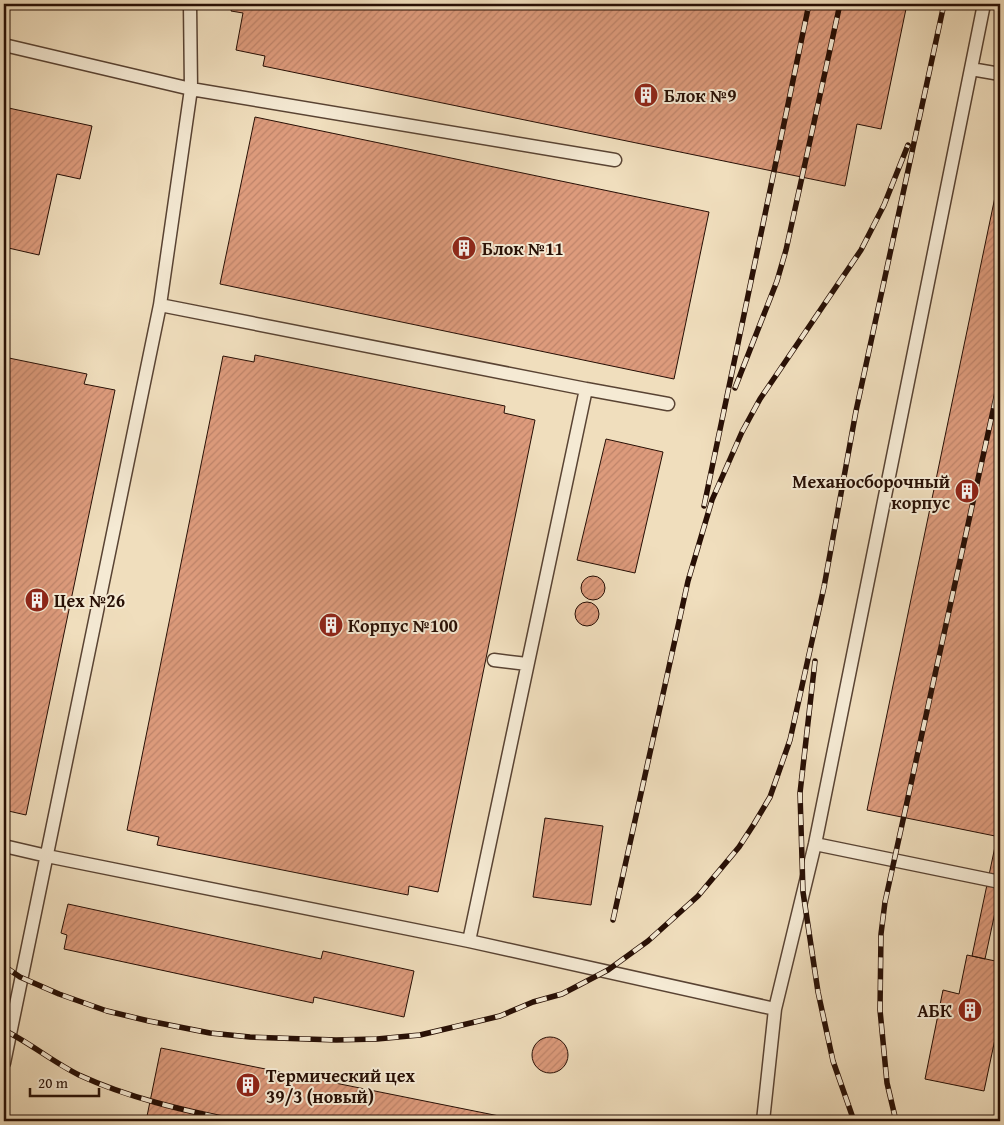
<svg xmlns="http://www.w3.org/2000/svg" width="1004" height="1125" viewBox="0 0 1004 1125" font-family="'Gentium Book Plus',serif">
<style>
.building{fill:url(#building-hatch);stroke:#270f05}
.lines{fill:none;stroke-linecap:round;stroke-linejoin:round}
.lane-casing{stroke:#594333;stroke-width:15}
.lane{stroke:#f5ead4;stroke-width:12}
.rail-casing{stroke:#270f05;stroke-width:5.5}
.rail{stroke:#f5ead4;stroke-width:4;stroke-dasharray:11;stroke-linecap:butt}
.labels{text-anchor:middle;dominant-baseline:central;stroke-width:4;stroke-linejoin:round;paint-order:stroke}
.poi-label{font-size:18px;font-weight:bold;fill:#270f05;stroke:#f5ead4;text-anchor:start}
</style>
<defs>
<pattern id="building-hatch" width="6" height="6" patternUnits="userSpaceOnUse" patternTransform="scale(1.25)"><rect width="6" height="6" fill="#dd9b7c"/><path d="M-1 1l2-2M0 6l6-6M5 7l2-2" fill="none" stroke="#be846a"/></pattern>
</defs>
<rect width="100%" height="100%" fill="#f0debd"/>
<filter id="stains"><feTurbulence type="fractalNoise" baseFrequency=".004" numOctaves="4"/><feColorMatrix values="0 0 0 0 .2 0 0 0 0 .09 0 0 0 0 .02 0 0 0 .5 -.17"/></filter>
<radialGradient id="worn" r=".72"><stop offset=".6" stop-color="#630" stop-opacity="0"/><stop offset="1" stop-color="#630" stop-opacity=".3"/></radialGradient>
<path class="building" d="M233,4H907L881,129L857,124L845,186L263,66L265,56L236,50L243,13L231,11Z
M4,107L92,126L80,179L57,174L39,255L4,247Z
M255,117L709,212L674,379L220,284Z
M1000,173V837L867,810Z
M255,355L505,406L504,413L535,420L438,892L409,886L408,895L157,845L159,837L127,830L223,356L254,362Z
M4,357L87,374L84,384L115,390L26,815L4,810Z
M606,439L663,452L635,573L577,560Z
M581 588a12 12 0 1 1 24 0a12 12 0 1 1-24 0Z
M575 614a12 12 0 1 1 24 0a12 12 0 1 1-24 0Z
M545,818L603,826L591,905L533,897Z
M997,837H1000V889L985,959L972,956Z
M68,904L321,959L323,951L414,971L404,1017L314,997L313,1003L64,949L67,935L61,933Z
M967,955L1000,962V1026L998,1025L984,1091L925,1079L943,990L959,994Z
M532 1055a18 18 0 1 1 36 0a18 18 0 1 1-36 0Z
M161,1048L524,1121H146Z
M35,1116L59,1121H34Z"/>
<g class="lines">
<defs>
<path id="lane" d="M4,45L191,89L615,160
M971,69L1000,74
M160,305L586,389L469,941
M586,389L668,404
M494,660L527,664
M815,844L1000,882
M4,846L47,856L469,941L775,1009L815,844L984,4
M4,1063L160,305L191,89L190,4
M763,1121L775,1009"/>
</defs>
<use href="#lane" class="lane-casing"/>
<use href="#lane" class="lane"/>
<defs>
<path id="rail" d="M735,388L777,281L786,250L840,4
M704,506L809,4
M815,661L800,793L803,892L818,992L833,1061L854,1121
M613,920L688,581L712,500L742,432L760,399L861,250L884,205L908,145
M4,966L20,977L59,994L107,1011L149,1021L210,1033L250,1037L336,1040L377,1039L420,1035L500,1016L533,1002L562,994L608,970L648,941L698,896L739,847L754,824L770,797L790,740L824,587L856,411L944,4
M4,1030C30,1043 53,1062 79,1075C129,1098 182,1110 236,1121
M896,1121L887,1083L880,1010L881,934L885,902L1000,379"/>
</defs>
<use href="#rail" class="rail-casing"/>
<use href="#rail" class="rail"/>
</g>
<defs>
<symbol id="building-disc" viewBox="-11 -11 22 22"><circle r="9.5" fill="#8f2418" stroke="#f5ead4"/><path d="M-4-6H4V6H1V3H-1V6H-4ZM-2.5-4.3h1.7v1.8h-1.7ZM.8-4.3h1.7v1.8H.8ZM-2.5-1h1.7V.8h-1.7ZM.8-1h1.7V.8H.8Z" fill="#fff"/></symbol>
</defs>
<g fill-rule="evenodd">
<use href="#building-disc" x="632" y="81" width="28" height="28"/>
<use href="#building-disc" x="450" y="234" width="28" height="28"/>
<use href="#building-disc" x="953" y="477" width="28" height="28"/>
<use href="#building-disc" x="23" y="586" width="28" height="28"/>
<use href="#building-disc" x="317" y="611" width="28" height="28"/>
<use href="#building-disc" x="956" y="996" width="28" height="28"/>
<use href="#building-disc" x="234" y="1071" width="28" height="28"/>
</g>
<g class="labels">
<g class="poi-label">
<text x="664" y="95">Блок №9</text>
<text x="482" y="248">Блок №11</text>
<text x="950" y="481" text-anchor="end">Механосборочный<tspan x="950" dy="21">корпус</tspan></text>
<text x="54" y="600">Цех №26</text>
<text x="348" y="625">Корпус №100</text>
<text x="952" y="1010" text-anchor="end">АБК</text>
<text x="266" y="1075">Термический цех<tspan x="266" dy="21">39/3 (новый)</tspan></text>
</g>
</g>
<rect width="1004" height="1125" fill="none" stroke="#f0debd" stroke-width="20"/>
<rect x="5" y="5" width="994" height="1115" fill="none" stroke="#270f05" stroke-width="2.5"/>
<rect x="10" y="10" width="984" height="1105" fill="none" stroke="#270f05"/>
<path d="M30 1088v8h69v-8" fill="none" stroke="#270f05" stroke-width="2.5"/>
<text x="38" y="1088" font-size="15" fill="#270f05" stroke="#f5ead4" stroke-width="4" paint-order="stroke">20 m</text>
<rect width="100%" height="100%" filter="url(#stains)"/>
<rect width="100%" height="100%" fill="url(#worn)"/>
</svg>
